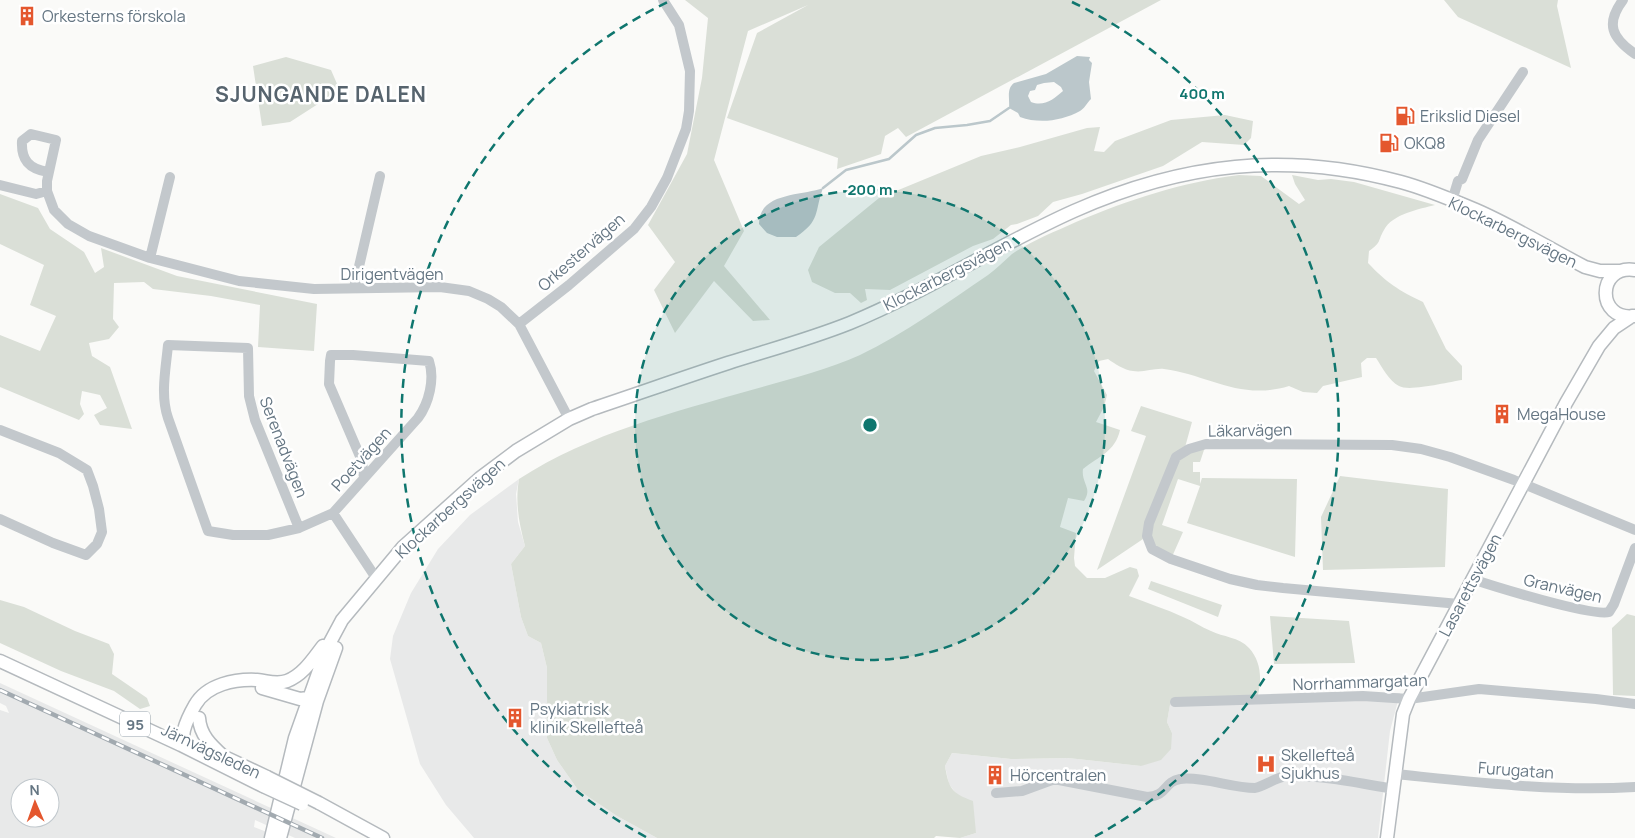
<svg xmlns="http://www.w3.org/2000/svg" width="1635" height="838" viewBox="0 0 1635 838" font-family="Manrope,sans-serif">
<style>
.built{fill:#e8e9e9;fill-rule:evenodd}
.green{fill:#dadfd7}
.water{fill:#bbc7cb;fill-rule:evenodd}
.lines{fill:none;stroke-linecap:round;stroke-linejoin:round}
.stream{stroke:#bbc7cb;stroke-width:2.5}
.major-casing{stroke:#b5babe;stroke-width:15}
.minor{stroke:#c3c8cc;stroke-width:10}
.major{stroke:#fff;stroke-width:12}
.rail-casing{stroke:#a2aab0;stroke-width:4.5}
.rail{stroke:#fff;stroke-width:2.5;stroke-dasharray:8;stroke-linecap:butt}
.major-bridge-casing{stroke:#b5babe;stroke-width:15;stroke-linecap:butt}
.major-bridge{stroke:#fff;stroke-width:12}
.ring{fill:none;stroke:#0f766e;stroke-width:2.5;stroke-dasharray:9 6}
.labels{text-anchor:middle;dominant-baseline:central;stroke-width:5;stroke-linejoin:round;paint-order:stroke}
.shield{fill:#fff;stroke:#939fa8;stroke-width:1}
.shield-label{font-size:15px;font-weight:bold;fill:#657683}
.poi-label{font-size:16px;fill:#657683;stroke:#fff;text-anchor:start}
.street-label{font-size:16px;fill:#657683;stroke:#fff}
.district-label{font-size:21px;font-weight:bold;letter-spacing:1px;fill:#57646e;stroke:#fff}
.centre{fill:#0f766e;stroke:#fff;stroke-width:2.5}
.ring-label{font-size:15px;text-anchor:middle;font-weight:bold;fill:#0f766e;stroke:#fff;stroke-width:5;stroke-linejoin:round;paint-order:stroke}
</style>
<rect width="100%" height="100%" fill="#fafaf8"/>
<path class="built" d="M519,479L516,494L518,522L525,546L511,564L521,617L528,636L541,643L547,668V738L557,760L578,790L617,816L657,838H474L446,805L420,764L390,659L393,636L411,593L438,549L470,515Z
M0,683L336,838H295L255,820L254,827L282,838H0V710L9,713L6,706L0,703ZM20,788H50V818H20Z
M1400,693L1390,731L1378,838H960L976,833L958,796L949,784L945,766L952,753L1011,759L1068,758L1141,766L1172,733L1167,722L1171,699L1258,695Z"/>
<path class="green" d="M685,0H1161L906,137L898,128L885,136L881,154L837,169L838,158L727,118L757,33L808,5L748,31L714,160L744,231L724,266L770,320L753,321L714,281L675,333L654,290L675,262L648,225L687,154L702,78L708,18Z
M1444,0H1558L1557,6L1571,68L1458,17Z
M286,57L331,70L341,93L318,104L290,122L262,126L253,66Z
M1225,115L1253,121L1251,138L1244,145L1202,142L1163,166L1082,194L1053,202L1038,216L1017,224L1011,225L993,239L973,246L890,290L865,289L867,300L861,303L850,293H835L812,282L808,270L819,247L879,198L981,156L1020,147L1087,128L1100,127L1094,151L1104,152L1115,141L1171,120Z
M1239,175L1261,176L1299,204L1305,200L1295,184L1292,175L1318,180L1331,179L1354,182L1435,205C1420,209 1392,214 1384,230C1377,242 1382,242 1369,251L1368,263C1387,283 1398,290 1423,302L1446,349L1462,366V380C1448,382 1409,392 1399,386C1389,381 1382,367 1376,358H1367L1361,363L1362,377L1323,386L1317,393L1303,392L1289,386C1240,401 1209,375 1164,369C1154,368 1143,373 1133,371C1124,370 1115,364 1108,359L1099,361L1094,371L1107,395L1104,407L1096,422L1120,430C1115,452 1099,456 1083,469C1081,483 1093,488 1084,501L1068,498L1060,527L1076,533L1074,558L1075,566L1087,578H1105L1130,567L1137,569L1139,576L1129,596C1147,603 1166,609 1183,617C1193,621 1201,627 1211,631C1223,637 1239,637 1249,648C1261,661 1262,679 1258,695L1171,699L1167,722L1172,733L1171,749L1161,760L1141,766L1068,758L1011,759L952,753L945,766C949,788 951,793 973,801L976,833L960,838L936,836L934,838H657L617,816L578,790L557,760L547,738V668L541,643L528,636L521,617L511,564L525,546C519,523 515,503 519,479C590,433 674,412 755,389C790,379 827,370 860,355C905,333 947,303 988,275C996,269 1004,261 1012,254C1031,241 1054,232 1076,222C1131,199 1179,183 1239,175Z
M0,194L38,208L50,229L84,252L95,273L104,267L101,248L177,276L317,304L314,351L258,347L260,305L211,296L153,289L144,282L114,283L113,319L119,327L109,339L89,343L92,356L110,367L132,429L100,425L94,415L107,408L100,395L82,391L80,404L84,414L79,420L0,387V335L40,351L56,316L30,305L44,265L0,244Z
M1141,406L1192,422L1184,451L1206,444L1200,462H1193V472H1200V484L1202,478L1297,479L1295,557L1187,523L1200,486L1178,479L1162,525L1183,532L1171,559L1146,537L1097,570L1146,436L1131,431Z
M1340,476L1448,489L1445,567L1323,570L1321,517Z
M1151,581L1222,605L1218,617L1148,589Z
M0,600L24,607L75,631L109,644L114,654L112,674L147,698L150,706L140,709L114,691L61,671L0,643Z
M1627,614L1635,616V696L1613,695L1612,628Z
M1270,616L1349,621L1355,663L1274,664Z"/>
<path class="water" d="M1077,56L1090,57L1089,60L1092,63L1089,82L1091,99C1087,103 1084,109 1080,111C1062,121 1039,124 1020,117L1018,113L1009,108C1010,99 1006,89 1014,83L1046,74ZM1054,82L1061,87L1063,91C1054,99 1044,107 1031,102L1028,96L1030,91L1035,90L1037,85L1044,83Z
M823,188C814,213 821,220 796,237H777L767,233L759,224C759,192 802,196 823,188Z"/>
<g class="lines">
<path class="stream" d="M823,188L846,170L889,159L916,135L935,128L967,125L990,121L1009,108"/>
<defs>
<path id="major" d="M1635,270C1596,264 1596,322 1635,316
M0,661L181,745L263,786
M262,688L300,699L308,698
M199,718C200,735 211,745 223,756
M181,745C183,740 183,735 184,730C186,722 191,712 195,705C207,684 235,679 257,680C268,681 276,685 287,681C303,675 313,659 323,646
M218,754L267,777
M319,803L383,838
M271,838L295,738L327,648L342,620L403,547L480,478L516,451L569,419L592,409C637,394 682,378 728,363C769,350 810,339 850,323C927,291 998,245 1074,211C1182,163 1287,151 1401,182C1427,189 1452,200 1476,210C1513,226 1550,249 1585,267L1600,271H1620
M280,838L317,701L336,648
M1387,838L1403,714L1409,699L1566,403L1599,346L1614,328L1632,316"/>
</defs>
<use href="#major" class="major-casing"/>
<path class="minor" d="M1623,0C1605,24 1612,38 1635,54
M48,172C29,169 21,160 22,141L31,134L56,140L47,181V191L54,210L68,224L89,236L150,258L239,281L314,289L440,287L469,291L488,299L501,307L519,324L569,419
M0,185L36,194L47,191
M1452,201L1458,181L1462,179L1478,140L1523,72
M150,258L170,177
M354,288L380,176
M519,324L569,285L634,229L651,207L667,178L686,129L689,111L690,71L679,25L663,0
M0,430L59,453L87,470L93,486L99,509L102,532L97,544L86,555L53,543L0,519
M333,513L376,578
M299,528L255,420L249,396L248,348L168,345C166,368 160,395 168,418L208,531L233,535H268L299,528L333,513L418,418C429,403 435,379 429,361L353,355H331L330,361L329,384L362,461L364,478
M1472,579C1493,586 1593,617 1609,612L1614,604L1635,548
M1459,604L1283,588L1257,585L1230,579L1171,559L1152,549L1147,536L1149,523L1176,457L1189,449L1206,444L1392,445L1421,449L1450,457L1514,480L1635,530
M1175,702L1363,696L1409,699L1479,689L1596,699L1635,704
M1395,774C1474,782 1555,792 1635,787
M996,793L1022,791L1052,780H1059L1147,797C1168,796 1163,782 1180,779C1202,776 1232,788 1255,788C1267,785 1275,777 1288,776C1322,775 1359,783 1393,789"/>
<use href="#major" class="major"/>
<defs>
<path id="rail" d="M0,690L322,838"/>
</defs>
<use href="#rail" class="rail-casing"/>
<use href="#rail" class="rail"/>
<defs>
<path id="major-bridge" d="M267,777L319,803
M263,786L302,804"/>
</defs>
<use href="#major-bridge" class="major-bridge-casing"/>
<use href="#major-bridge" class="major-bridge"/>
</g>
<circle cx="870" cy="425" r="235" fill="#0f766e" fill-opacity=".12"/>
<g class="ring">
<circle cx="870" cy="425" r="235"/>
<path d="M646 837A469 469 0 0 1 668 2M1072 2A469 469 0 0 1 1094 837"/>
</g>
<defs>
<symbol id="building-bare" viewBox="-9 -9 18 18"><path d="M-4-6H4V6H1V3H-1V6H-4ZM-2.5-4.3h1.7v1.8h-1.7ZM.8-4.3h1.7v1.8H.8ZM-2.5-1h1.7V.8h-1.7ZM.8-1h1.7V.8H.8Z" fill="#e4572e" stroke="#fff" stroke-width="2.5" paint-order="stroke"/></symbol>
<symbol id="fuel-bare" viewBox="-9 -9 18 18"><path d="M-5.5-6h7V0h2V4h1.3V-2.5L3-4.5l.8-.8L6-3V5H2.5V1h-1V6h-7ZM-4.2-4.7v3.2H.2V-4.7Z" fill="#e4572e" stroke="#fff" stroke-width="2.5" paint-order="stroke"/></symbol>
<symbol id="hospital-bare" viewBox="-9 -9 18 18"><path d="M-5-5h3v3.5h4V-5h3V5h-3V1.5h-4V5h-3Z" fill="#e4572e" stroke="#fff" stroke-width="2.5" paint-order="stroke"/></symbol>
</defs>
<g fill-rule="evenodd">
<use href="#building-bare" x="13" y="2" width="28" height="28"/>
<use href="#fuel-bare" x="1391" y="102" width="28" height="28"/>
<use href="#fuel-bare" x="1375" y="129" width="28" height="28"/>
<use href="#building-bare" x="1488" y="400" width="28" height="28"/>
<use href="#building-bare" x="501" y="704" width="28" height="28"/>
<use href="#hospital-bare" x="1252" y="750" width="28" height="28"/>
<use href="#building-bare" x="981" y="761" width="28" height="28"/>
</g>
<g class="labels">
<rect class="shield" x="120" y="711.5" width="30" height="25" rx="4"/>
<g class="shield-label">
<text x="135" y="724">95</text>
</g>
<g class="poi-label">
<text x="42" y="16">Orkesterns förskola</text>
<text x="1420" y="116">Erikslid Diesel</text>
<text x="1404" y="143">OKQ8</text>
<text x="1517" y="414">MegaHouse</text>
<text x="530" y="709">Psykiatrisk<tspan x="530" dy="18">klinik Skellefteå</tspan></text>
<text x="1281" y="755">Skellefteå<tspan x="1281" dy="18">Sjukhus</tspan></text>
<text x="1010" y="775">Hörcentralen</text>
</g>
<g class="street-label">
<text transform="translate(1513 232) rotate(26)">Klockarbergsvägen</text>
<text transform="translate(581 252) rotate(-41)">Orkestervägen</text>
<text x="392" y="274">Dirigentvägen</text>
<text transform="translate(947 274) rotate(-27)">Klockarbergsvägen</text>
<text transform="translate(1250 430) rotate(-1)">Läkarvägen</text>
<text transform="translate(284 447) rotate(69)">Serenadvägen</text>
<text transform="translate(361 459) rotate(-48)">Poetvägen</text>
<text transform="translate(450 508) rotate(-42)">Klockarbergsvägen</text>
<text transform="translate(1470 585) rotate(-62)">Lasarettsvägen</text>
<text transform="translate(1563 588) rotate(13)">Granvägen</text>
<text transform="translate(1360 682) rotate(-2)">Norrhammargatan</text>
<text transform="translate(211 751) rotate(25)">Järnvägsleden</text>
<text transform="translate(1516 770) rotate(4)">Furugatan</text>
</g>
<g class="district-label">
<text x="321" y="94">SJUNGANDE DALEN</text>
</g>
</g>
<circle cx="870" cy="425" r="8" class="centre"/>
<g class="ring-label">
<text x="1202" y="99">400 m</text>
<text x="870" y="195">200 m</text>
</g>
<g transform="translate(35 803) rotate(358)"><circle r="24" fill="#ffffff" stroke="#c1c8cd"/>
<path d="M0-4L9 19L0 12L-9 19Z" fill="#e4572e"/>
<text y="-8" font-size="14" font-weight="bold" text-anchor="middle" fill="#657683">N</text>
</g>
</svg>
